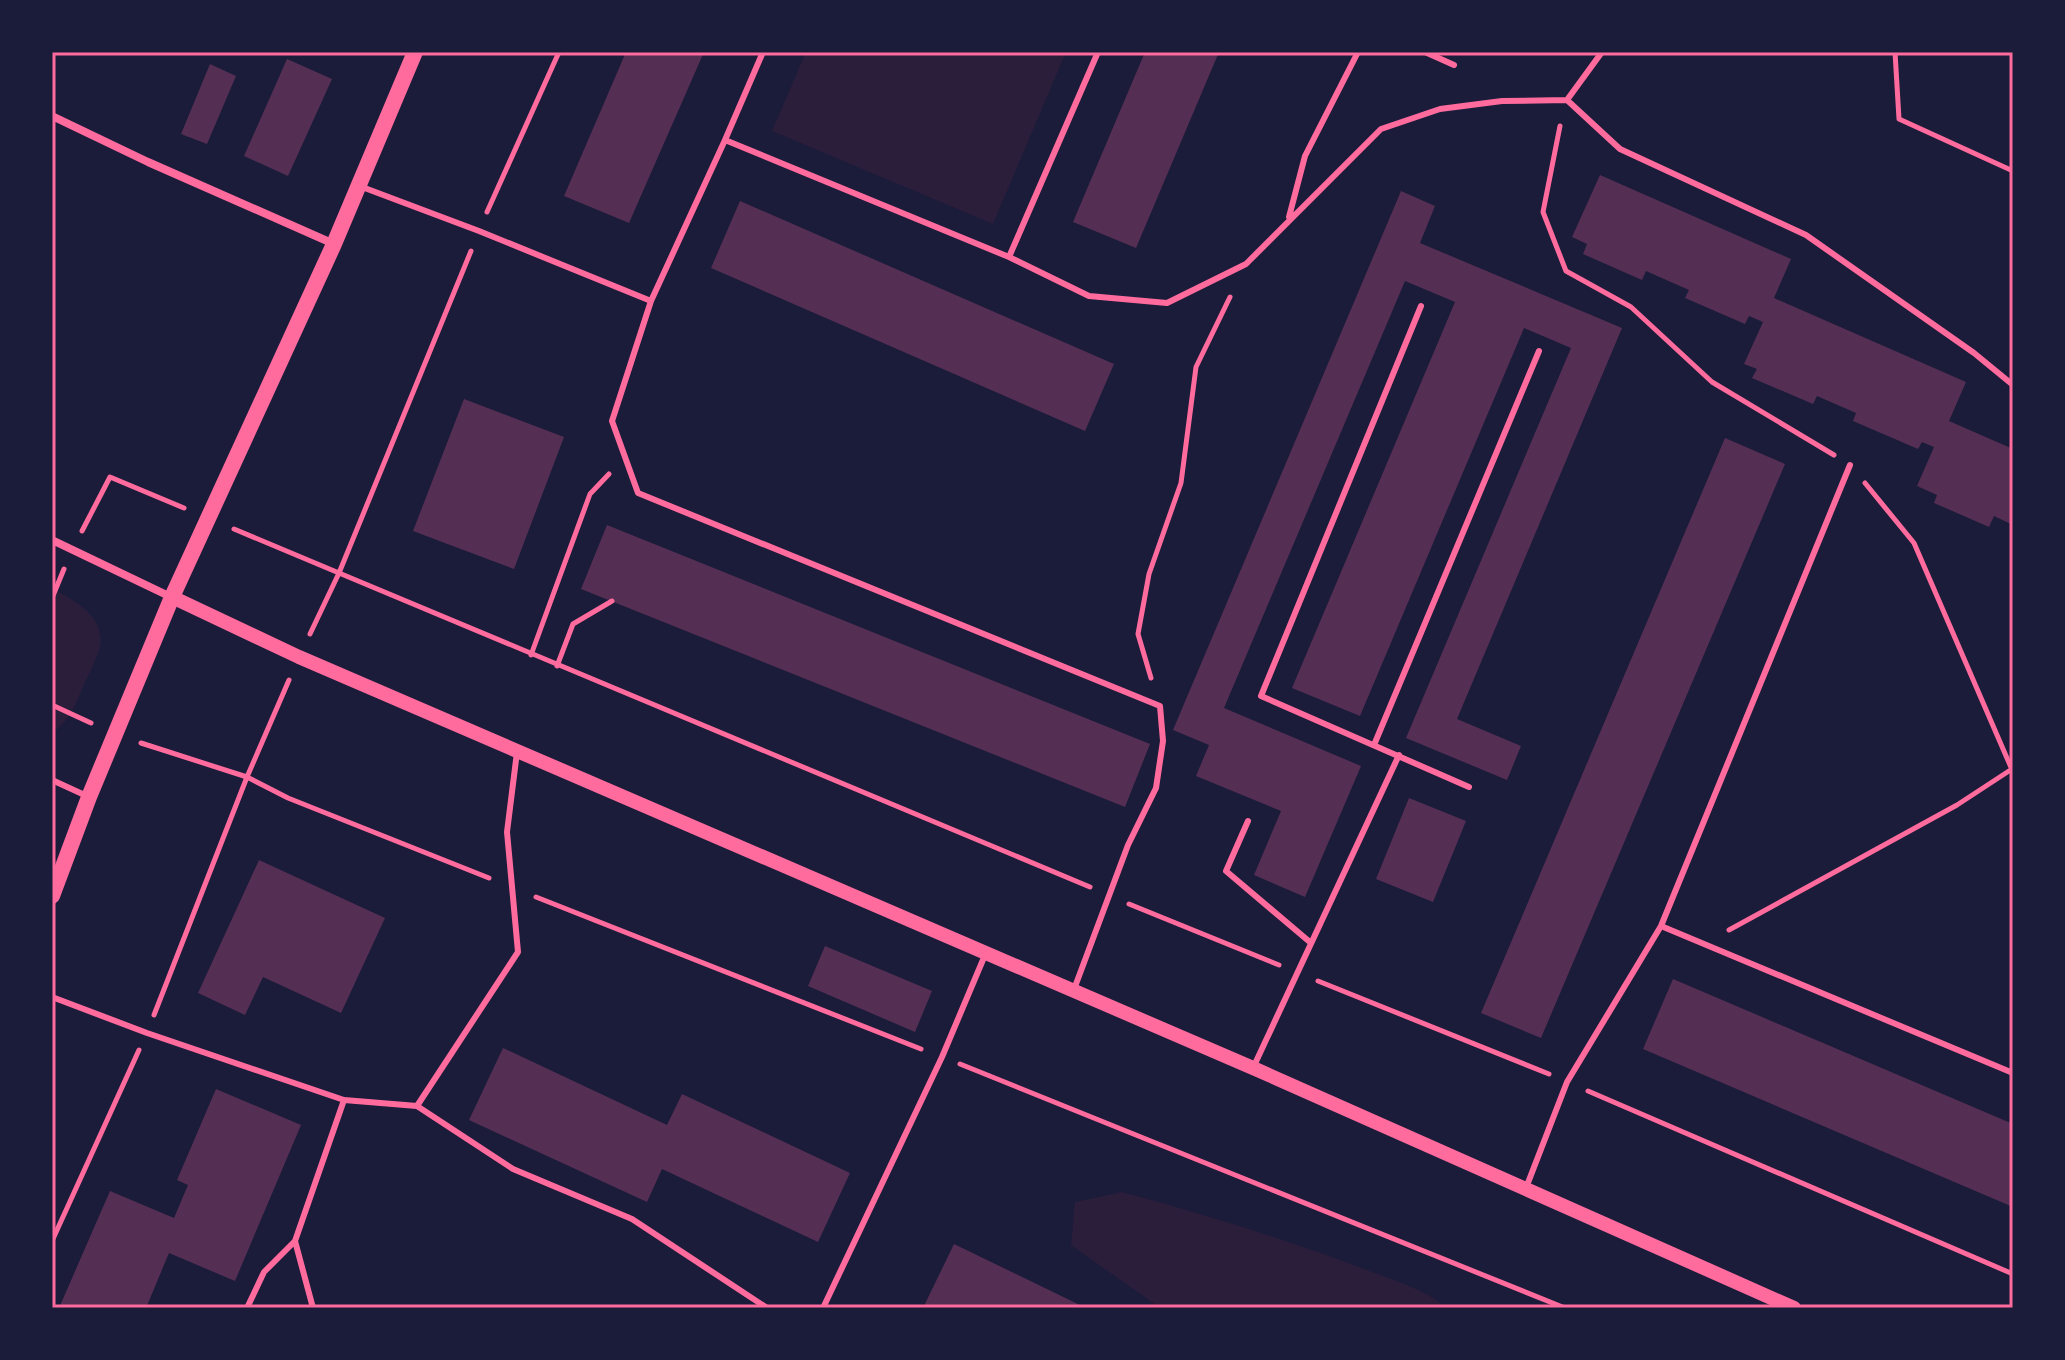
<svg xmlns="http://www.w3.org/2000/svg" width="2065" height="1360" viewBox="0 0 2065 1360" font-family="Manrope,sans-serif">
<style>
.green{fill:#2a1e3b}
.building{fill:#542f53}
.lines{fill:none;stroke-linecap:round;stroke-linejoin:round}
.path{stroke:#ff6b9d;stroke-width:5}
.service{stroke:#ff6b9d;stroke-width:6}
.minor{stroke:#ff6b9d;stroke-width:8}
.tertiary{stroke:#ff6b9d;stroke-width:14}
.secondary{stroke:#ff6b9d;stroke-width:16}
.neatline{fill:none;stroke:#ff6b9d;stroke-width:3}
</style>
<rect width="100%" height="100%" fill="#1b1b3a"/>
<path class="green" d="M806,52H1066L993,224L772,131Z
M52,589C74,599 106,617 100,647C97,660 88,675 83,687C73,709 71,719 52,733Z
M1122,1192C1204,1214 1285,1239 1364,1269C1393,1280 1423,1288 1447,1308H1160L1071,1245L1075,1202Z"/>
<path class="building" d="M626,52H704L629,223L564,196Z
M1145,52H1219L1136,248L1073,222Z
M287,59L332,79L288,176L244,156Z
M210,64L236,76L207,144L181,134Z
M1600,175L1791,259L1774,298L1966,382L1949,421L2013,449V525L1994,516L1989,527L1934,503L1937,495L1917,486L1934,447L1922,442L1918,449L1853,421L1856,413L1817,396L1813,404L1752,378L1757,369L1744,364L1763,322L1749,316L1745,324L1685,298L1689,290L1646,271L1642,280L1583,254L1587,244L1572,237Z
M1401,191L1435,206L1420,243L1622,328L1457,719L1521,746L1507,780L1406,738L1571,348L1524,328L1360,716L1292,688L1455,302L1405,281L1224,708L1361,766L1305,897L1254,875L1281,811L1196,776L1209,745L1173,730Z
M740,201L1114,364L1085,431L711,268Z
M464,399L564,437L514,569L413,531Z
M1725,438L1785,464L1541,1038L1481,1013Z
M607,525L1150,744L1125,807L581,589Z
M1409,798L1466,821L1433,902L1376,879Z
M259,860L385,918L341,1013L263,977L245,1015L198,993Z
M825,946L932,991L915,1032L808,986Z
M1673,979L2013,1124V1207L1643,1049Z
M503,1048L667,1125L682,1094L850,1173L818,1242L662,1169L647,1202L469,1120Z
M216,1089L301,1125L235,1281L169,1253L146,1308H59L110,1191L174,1218L188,1185L177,1180Z
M954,1244L1086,1308H923Z"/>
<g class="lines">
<path class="path" d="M1895,52L1899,119L2013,171
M1560,126L1543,212L1566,271L1631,307L1712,382L1834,455
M487,212L559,52
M471,251L339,573L1090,887
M1865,483L1914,543L2013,772
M234,529L339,573L310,634
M82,531L110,477L184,508
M52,598L64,569
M531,655L590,494L609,474
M557,666L573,624L612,601
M1151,678L1138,634L1149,574L1181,483L1196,367L1230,297
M52,705L91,723
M141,743L247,777L288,798L489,878
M536,897L921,1049
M1129,904L1279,965
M1729,930L1957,805L2012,769
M1318,981L1549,1074
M154,1015L247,777L289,680
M960,1064L1565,1308
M1588,1091L2013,1274
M52,1241L139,1050"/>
<path class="service" d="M1425,52L1454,65
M1567,100L1620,149L1806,235L1974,353L2013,385
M725,140L763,52
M362,187L479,231L651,301L725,140L1009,257L1089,296L1167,303L1246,264L1381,129L1440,109L1502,101L1567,100L1602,52
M1289,217L1305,156L1358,52
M1009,257L1098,52
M651,301L612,421L638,493L1160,706L1163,741L1156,788L1128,845L1073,992
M1421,306L1261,696L1469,787
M1374,745L1539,351
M52,780L89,797
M1248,821L1226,871L1311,943
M1661,926L2013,1073
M52,997L147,1033L344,1100L295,1241L313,1308
M1253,1068L1399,755
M344,1100L417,1106L513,1169L632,1219L767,1308
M417,1106L518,952L507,832L517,752
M1526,1188L1567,1082L1661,926L1850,465
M247,1308L264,1272L295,1241
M823,1308L942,1057L985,955"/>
<path class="minor" d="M52,116L148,162L334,244
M52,540L171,597"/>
<path class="tertiary" d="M172,597L299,657L1253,1068L1794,1308"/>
<path class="secondary" d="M52,896L89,797L172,597L334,244L415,52"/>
</g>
<rect width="2065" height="1360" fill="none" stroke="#1b1b3a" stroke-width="108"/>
<rect x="54" y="54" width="1957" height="1252" class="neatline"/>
</svg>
